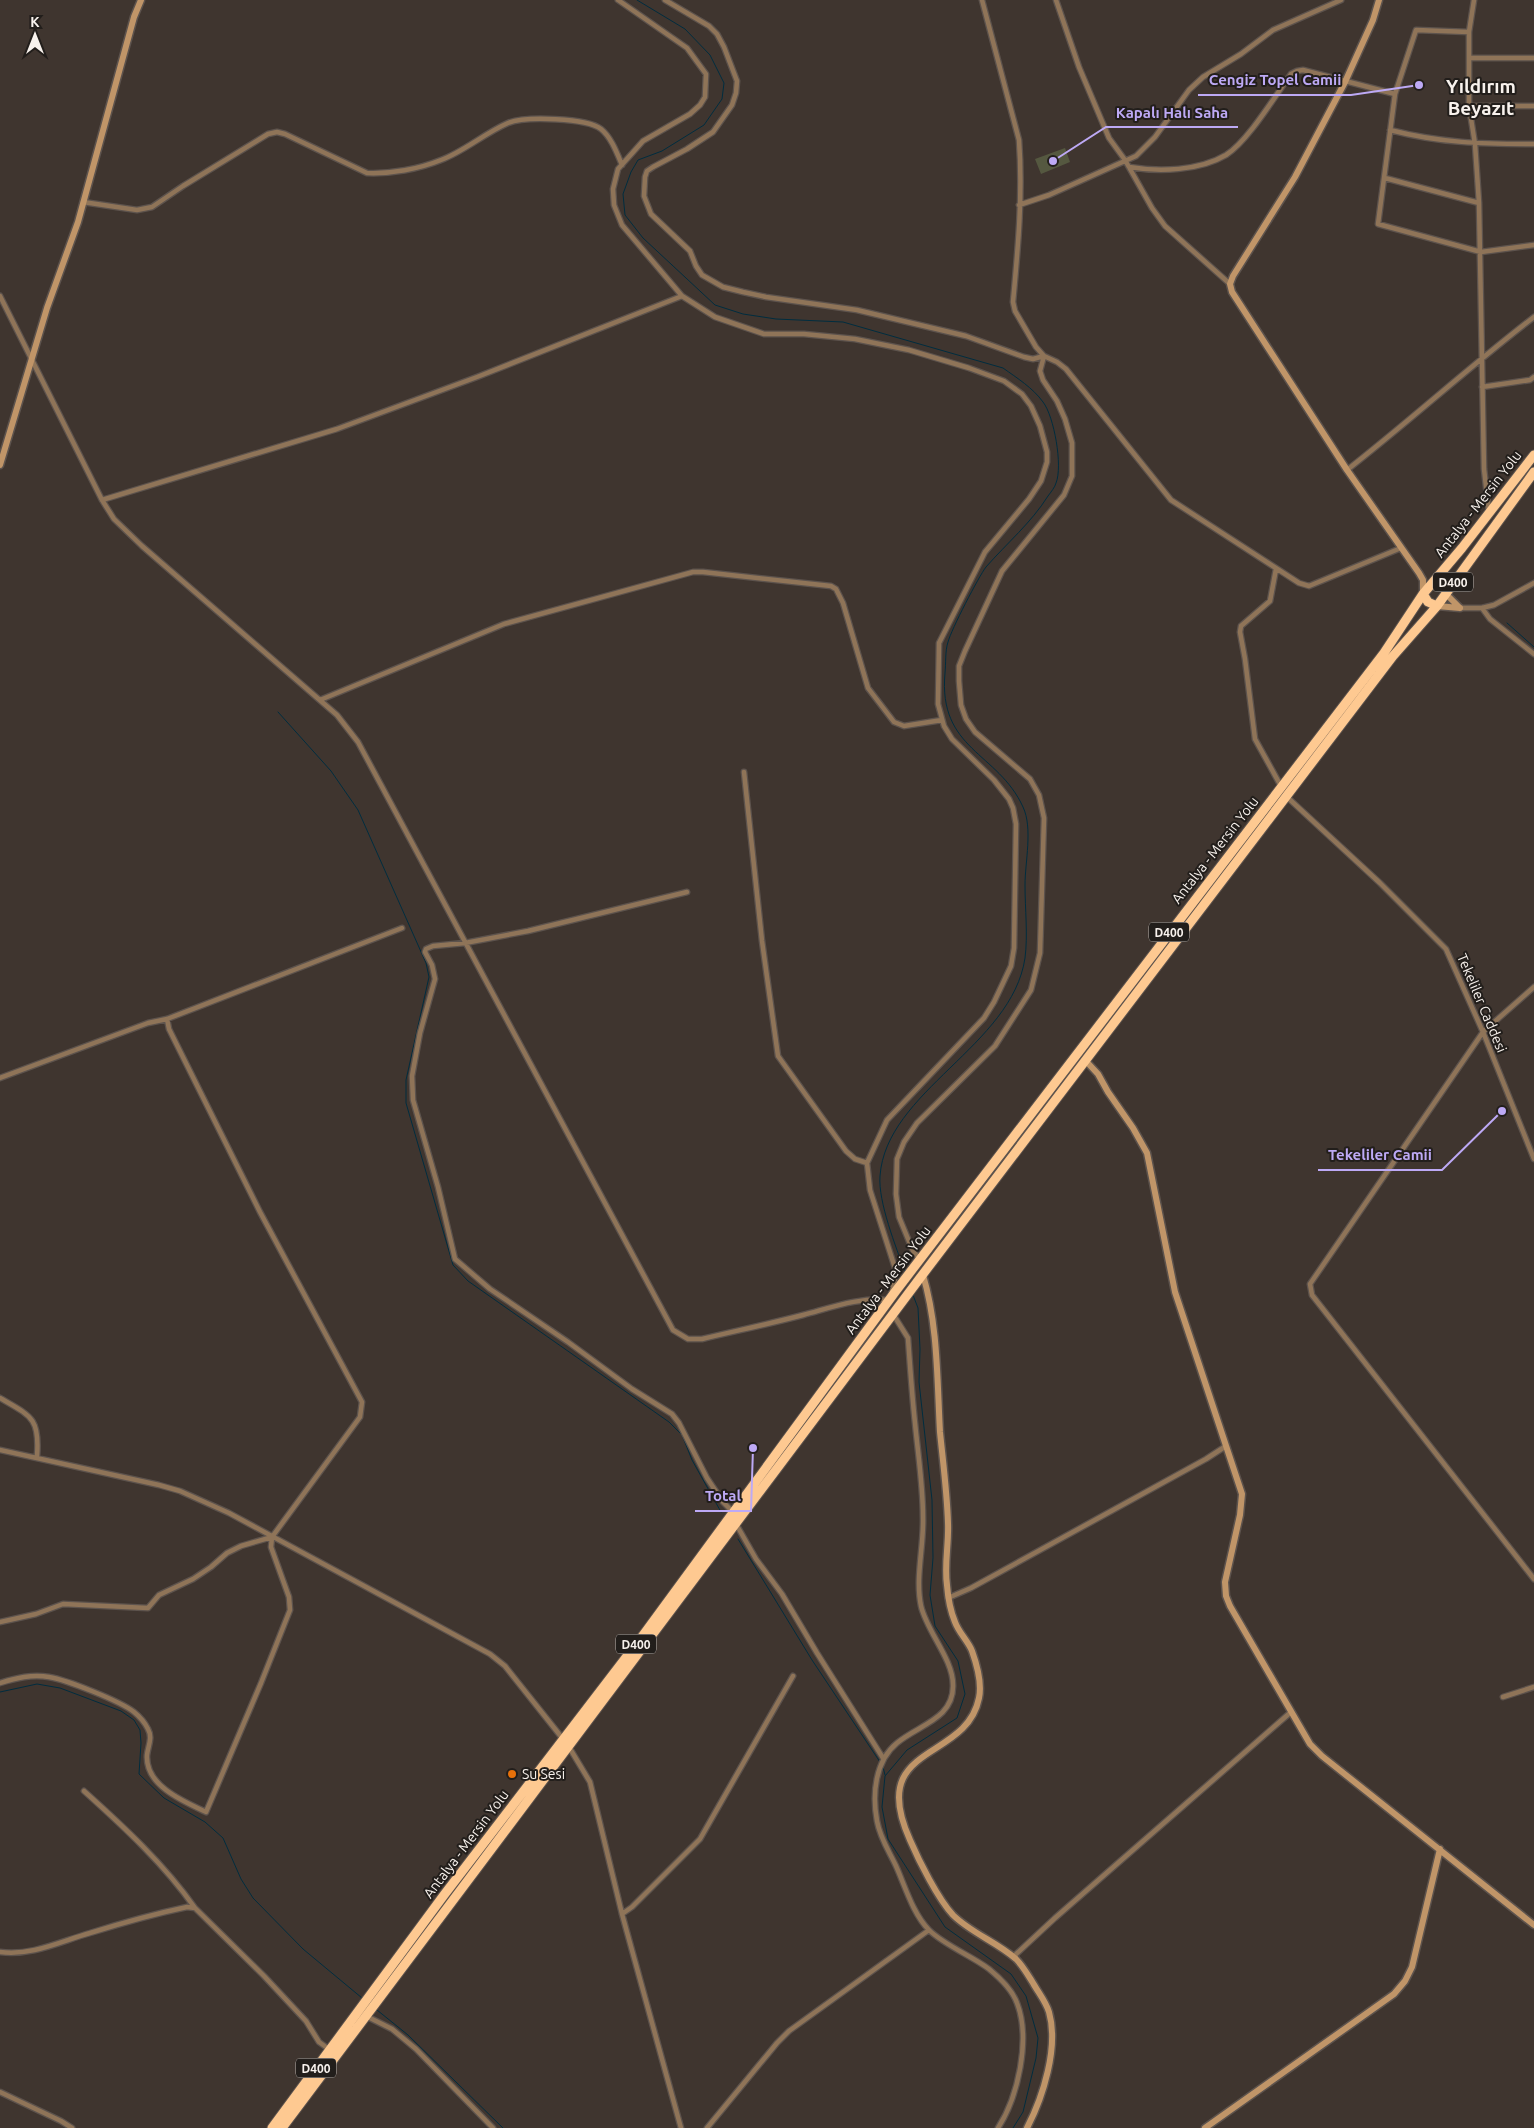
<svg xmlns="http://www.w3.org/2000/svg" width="1534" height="2128" viewBox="0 0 1534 2128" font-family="Ubuntu,sans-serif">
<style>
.green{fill:#555840}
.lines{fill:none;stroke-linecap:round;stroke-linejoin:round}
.stream{stroke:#002d3f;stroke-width:1}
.street-casing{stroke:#5d534d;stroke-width:7}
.secondary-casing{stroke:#5d534d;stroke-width:9}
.highway-casing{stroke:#5d534d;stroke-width:11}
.street{stroke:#8f7458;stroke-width:4.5}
.secondary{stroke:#c09568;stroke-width:6}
.highway{stroke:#fec991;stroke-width:9}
.food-dot{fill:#e8710a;stroke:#221e1b;stroke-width:2}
.labels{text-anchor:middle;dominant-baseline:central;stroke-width:4;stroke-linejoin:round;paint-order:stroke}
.shield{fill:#221e1b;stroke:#b8b2ae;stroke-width:1}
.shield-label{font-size:12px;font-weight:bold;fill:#f8f2ed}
.street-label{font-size:14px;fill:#f8f2ed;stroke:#221e1b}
.poi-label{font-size:14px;fill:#f8f2ed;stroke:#221e1b;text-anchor:start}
.district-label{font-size:19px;font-weight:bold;fill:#f8f2ed;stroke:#221e1b}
.leader{fill:none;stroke:#bda9f5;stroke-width:2}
.callout-dot{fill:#bda9f5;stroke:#221e1b;stroke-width:2}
.callout-label{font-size:15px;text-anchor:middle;font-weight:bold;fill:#bda9f5;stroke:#221e1b;stroke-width:4;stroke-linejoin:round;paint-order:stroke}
</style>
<rect width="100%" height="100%" fill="#3f352f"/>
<path class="green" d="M1065,148L1070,162L1041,174L1035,159Z"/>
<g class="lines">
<path class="stream" d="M637,0L685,29L710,55L724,83L722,99L704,125L662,151L638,160L631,172L623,194L625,215L643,238L715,305L743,314L776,319L843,322L1003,368C1017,378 1033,388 1043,402C1054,416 1063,466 1056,483C1055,487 1051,492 1048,496C1031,523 1007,543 986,567C979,576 951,630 948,642C945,651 946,663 945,673C938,750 998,752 1023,807C1033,828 1025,862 1025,885C1025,909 1028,935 1025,958C1012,1046 886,1091 880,1176C878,1202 896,1247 905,1272
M1507,623L1534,647
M278,712L331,771L358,810L426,963L429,977L406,1080V1103L453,1265L468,1281L669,1422L682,1435L692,1460L721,1512
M913,1295L918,1308L920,1349L919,1382L932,1500L933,1558L930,1595L935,1626L958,1661L965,1694L957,1718L907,1750L885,1776L882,1807L888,1839L945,1927L1011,1974L1026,1996L1038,2038L1036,2058L1023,2112L1013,2128
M738,1539L812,1660L880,1762
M0,1692L37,1684L60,1688L121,1711L134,1720L140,1730L141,1743L139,1774L164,1798L205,1822L223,1838L241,1879L253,1898L303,1949L362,1998
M883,1767L885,1775
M377,2010L408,2035L503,2128"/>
<defs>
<path id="street" d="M665,0L709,26L717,34L724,47L737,81L736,93L732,105L713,132L687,149L653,167L647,171L645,177L644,196L651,214L690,251L696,266L702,275L723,287L743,292L766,297L857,310L966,336L1024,357L1033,359L1044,356
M982,0L1019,140C1023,194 1018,248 1013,302L1015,311L1036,347L1044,356L1057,362L1066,369L1171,500L1299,583L1309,586L1401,548
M1056,0L1079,67L1109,138L1125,160L1152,208L1165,226L1230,284
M1474,0L1469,32V106L1475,144L1479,203L1484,469L1489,512
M1469,32L1416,30L1395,94L1378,224L1481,252L1534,245
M1469,58H1534
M1469,106H1534
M1390,130C1440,143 1483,144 1534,144
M1129,167C1159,172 1199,171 1226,155C1248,141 1275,96 1291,74L1297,71L1303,70L1395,94
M1385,178L1479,203
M83,202L137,210L152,207L183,186L268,134L277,132L285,134L367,173C391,174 419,169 441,160C463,152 485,133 508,123C525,116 587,118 601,129C611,137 617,153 622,165
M1019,205L1049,195L1136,156L1155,137L1189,90L1203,77L1241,54L1273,30L1341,0
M0,296L102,500L114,519L142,546L337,715L358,742L673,1330L688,1339H702C735,1331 769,1324 803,1315C833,1307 859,1297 890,1300L895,1278V1268L870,1190L867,1163L887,1120L984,1018L994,1002L1011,966L1014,948L1016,824L1013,808L1009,799L994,780L952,739L944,726L938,704L939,643L985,552L1029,499L1041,481L1047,462V452L1040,426L1031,406L1022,394L1004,381L969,368L909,350L855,339L804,334H764L715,317L682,296L622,225L614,205L613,189L618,169L643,141L690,114L700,105L705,97L706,74L687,48L618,0
M1482,387L1530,380L1534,377
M1347,470C1411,420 1470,366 1534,317
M102,500L337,429L477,377L682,296
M1276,569L1270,601L1241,626L1240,632L1245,659L1255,739L1282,788
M1460,608H1482L1494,605L1534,583
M1482,608L1490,619L1534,654
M320,700L504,624L693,572H703L831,586L836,589L843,603L868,688L894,722L904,726L942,720
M744,772L762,941L778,1056L846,1151L855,1159L867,1163
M1287,797L1380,883L1446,949L1483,1032L1534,1159
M687,892L528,931L465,943L433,946L426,949L425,952L432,965L435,979L420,1033L412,1076L413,1100L438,1187L455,1259L490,1289L568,1342L632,1389L672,1414L679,1423L707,1478L723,1502L733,1512
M1534,987L1483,1032L1310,1284L1312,1295L1534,1579
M0,1078L148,1023L167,1019L402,928
M920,1259L913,1251L899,1217L896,1194L897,1159L904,1142L917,1123L995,1046L1031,990L1040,953L1044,818L1039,795L1030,779L975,732L966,719L961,705L959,681V666L965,651L1002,571L1064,495L1072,476V443L1065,419L1057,401L1043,380L1040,371L1044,356
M893,1314L908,1338C910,1366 912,1395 915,1423C918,1454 923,1486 923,1517C924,1546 915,1578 921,1606C927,1632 953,1659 953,1685C954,1719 918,1725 897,1743C875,1761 872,1794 877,1821C880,1838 889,1851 896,1866C905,1886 913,1914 929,1930C944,1945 972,1956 989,1969C1000,1978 1012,1989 1017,2003C1031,2039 1018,2097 998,2128
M0,1398C31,1416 40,1418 37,1456
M0,1450L159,1485L180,1491L229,1513L490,1654L505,1666L563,1739
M736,1524L756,1559L782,1594L817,1653L883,1758
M948,1598L971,1588L1206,1459L1226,1446
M0,1622L36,1614L63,1604L148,1608L159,1595L193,1579L211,1567L227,1553L241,1546L272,1537
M0,1683C16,1678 32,1674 49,1677C67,1680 120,1701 134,1712C139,1716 145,1723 148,1729C153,1738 148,1746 147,1755C145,1785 182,1801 206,1812L261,1683L290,1610L289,1597L271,1547L272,1537L360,1417L362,1402L260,1212L169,1029L167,1019
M1503,1697L1534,1687
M569,1747L590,1782L622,1914L681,2128
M84,1791C124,1827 164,1864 195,1908
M622,1914L632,1907L700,1839L793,1676
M0,1952C32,1956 59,1942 90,1933C122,1923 154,1914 187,1907L195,1908L264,1976L306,2021L319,2042L330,2050
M1013,1957L1055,1918L1291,1712
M366,2016L392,2029L416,2049L493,2128
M0,2092L61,2121L72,2128
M707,2128L777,2043L789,2031L929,1930"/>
<path id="secondary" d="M1379,0L1373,20L1345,82L1295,177L1233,276L1230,284L1232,292L1347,470L1419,573L1423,580V593
M0,465L47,308L78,222L134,17L141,0
M1445,593L1460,608
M1437,606L1460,608
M1085,1060L1098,1074L1108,1092L1133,1128L1147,1153L1175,1292L1242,1494L1240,1515L1225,1582L1226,1596L1230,1606L1310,1744L1322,1756L1534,1925
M923,1275C938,1325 937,1379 940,1432C943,1462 947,1492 948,1523C949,1544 944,1564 947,1585C948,1598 950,1610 955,1622C959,1633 968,1641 972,1651C977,1665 982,1684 979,1698C966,1763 866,1742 910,1840C919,1861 938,1899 953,1915C971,1933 997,1942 1016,1959C1023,1966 1028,1975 1033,1983C1038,1992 1046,2002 1049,2012C1059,2047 1043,2097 1027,2128
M1205,2128L1394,1994L1405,1981L1412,1967L1440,1849"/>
<path id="highway" d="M1423,594L1428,602L1437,606
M272,2128L444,1895L644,1634L895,1292L1384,653L1423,594L1462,548L1534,455
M282,2128L920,1278L1393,656L1437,606L1534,472"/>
</defs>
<use href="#street" class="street-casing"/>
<use href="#secondary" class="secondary-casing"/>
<use href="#highway" class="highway-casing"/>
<use href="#street" class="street"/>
<use href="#secondary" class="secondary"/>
<use href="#highway" class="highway"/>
</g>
<circle class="food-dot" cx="512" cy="1774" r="5"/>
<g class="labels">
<g class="shield">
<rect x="1433" y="572.5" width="40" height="19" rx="4"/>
<rect x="1149" y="922.5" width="40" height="19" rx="4"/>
<rect x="616" y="1634.5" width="40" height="19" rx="4"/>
<rect x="296" y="2058.5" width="40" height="19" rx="4"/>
</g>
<g class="shield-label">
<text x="1453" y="582">D400</text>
<text x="1169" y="932">D400</text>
<text x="636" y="1644">D400</text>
<text x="316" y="2068">D400</text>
</g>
<g class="street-label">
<text transform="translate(1478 504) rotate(-52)">Antalya - Mersin Yolu</text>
<text transform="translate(1215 850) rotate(-52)">Antalya - Mersin Yolu</text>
<text transform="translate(1482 1003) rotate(67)">Tekeliler Caddesi</text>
<text transform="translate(888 1280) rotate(-53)">Antalya - Mersin Yolu</text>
<text transform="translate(466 1844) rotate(-53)">Antalya - Mersin Yolu</text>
</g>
<g class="poi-label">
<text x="522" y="1774">Su Sesi</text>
</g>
<g class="district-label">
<text x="1481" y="86">Yıldırım<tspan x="1481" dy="22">Beyazıt</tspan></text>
</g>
</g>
<path class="leader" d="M1419 85L1351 95H1198M1053 161L1106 127H1238M1502 1111L1442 1170H1318M753 1448L751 1511H695"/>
<g class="callout-dot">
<circle cx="1419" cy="85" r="5"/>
<circle cx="1053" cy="161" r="5"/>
<circle cx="1502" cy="1111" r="5"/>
<circle cx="753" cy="1448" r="5"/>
</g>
<g class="callout-label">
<text x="1275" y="85">Cengiz Topel Camii</text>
<text x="1172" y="118">Kapalı Halı Saha</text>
<text x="1380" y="1160">Tekeliler Camii</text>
<text x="723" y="1501">Total</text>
</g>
<g transform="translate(35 35)" stroke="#221e1b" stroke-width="4" paint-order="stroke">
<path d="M0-4L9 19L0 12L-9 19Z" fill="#f8f2ed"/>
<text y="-8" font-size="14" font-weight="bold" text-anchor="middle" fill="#f8f2ed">K</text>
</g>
</svg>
